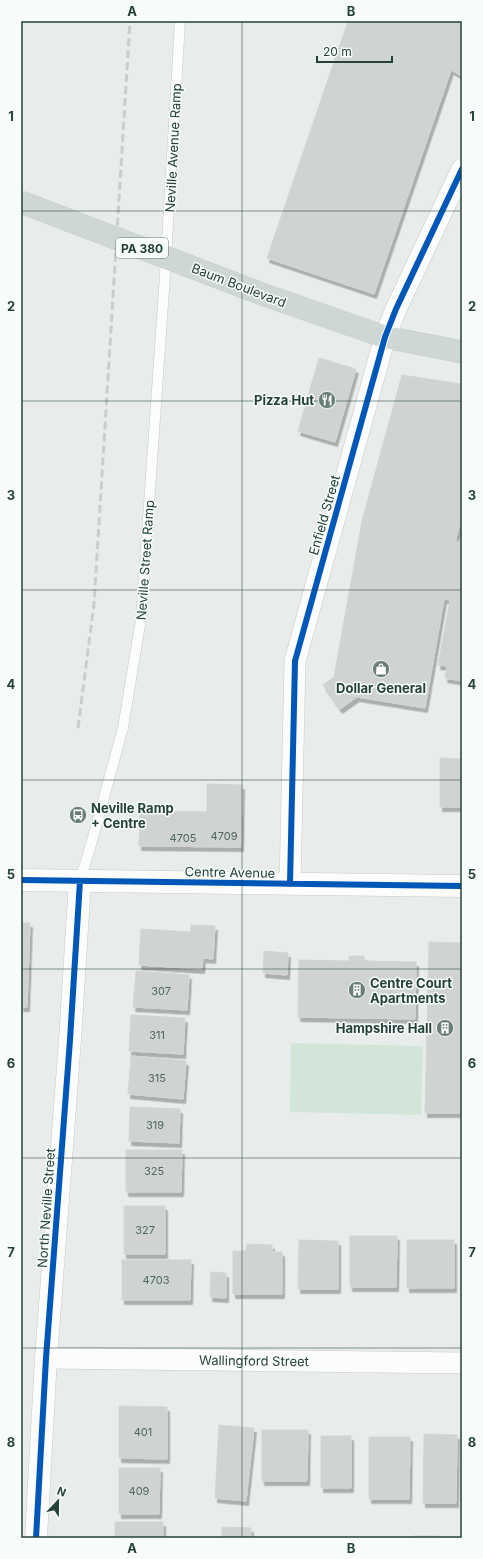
<svg xmlns="http://www.w3.org/2000/svg" width="483" height="1559" viewBox="0 0 483 1559" font-family="Inter,sans-serif">
<style>
.green{fill:#d1e6d8}
.building{fill:#cfd4d2;stroke:#d1d6d4;filter:url(#shadow)}
.lines{fill:none;stroke-linecap:round;stroke-linejoin:round}
.service-casing{stroke:#c5cac8;stroke-width:11}
.minor-casing{stroke:#c5cac8;stroke-width:22}
.tertiary-casing{stroke:#c5cac8;stroke-width:23}
.secondary-casing{stroke:#c3cbc8;stroke-width:23}
.primary-casing{stroke:#c3ccc9;stroke-width:23}
.service{stroke:#fcfcfc;stroke-width:10}
.minor{stroke:#fcfcfc;stroke-width:21}
.tertiary{stroke:#fcfcfc;stroke-width:22}
.secondary{stroke:#fcfcfc;stroke-width:22}
.primary{stroke:#cfd7d5;stroke-width:22}
.rail{stroke:#c9cdcc;stroke-width:3;stroke-dasharray:8 4;stroke-linecap:butt}
.primary-bridge-casing{stroke:#c3ccc9;stroke-width:23;stroke-linecap:butt}
.primary-bridge{stroke:#cfd7d5;stroke-width:22}
.cycleway-casing{stroke:#f7fbf9;stroke-width:8}
.cycleway{stroke:#0057b8;stroke-width:6}
.grid{fill:none;stroke:#24423a;stroke-width:1;stroke-opacity:0.55}
.labels{text-anchor:middle;dominant-baseline:central;stroke-width:3;stroke-linejoin:round;paint-order:stroke}
.number-label{font-size:11px;fill:#506761}
.shield{fill:#f7fbf9;stroke:#637a73;stroke-width:1}
.shield-label{font-size:12px;font-weight:bold;fill:#24423a}
.street-label{font-size:13px;fill:#24423a;stroke:#f7fbf9}
.poi-label{font-size:13px;font-weight:bold;fill:#24423a;stroke:#f7fbf9;text-anchor:end}
.neatline{fill:none;stroke:#24423a;stroke-width:1.5}
.grid-label{font-size:13px;text-anchor:middle;font-weight:bold;fill:#24423a}
</style>
<defs>
<filter id="shadow"><feDropShadow dx="2.5" dy="4.5" stdDeviation="0" flood-color="#0004"/></filter>
</defs>
<rect width="100%" height="100%" fill="#e8edeb"/>
<path class="green" d="M291,1043L423,1046L421,1115L290,1112Z"/>
<path class="building" d="M348,21H462V76L451,70L374,294L267,258Z
M319,358L356,369L335,442L298,431Z
M402,375L462,384V517L456,538L362,521Z
M362,521L456,538V542L462,543V681L445,678L447,666L438,665L450,600L444,599L425,708L357,697L340,709L323,685L334,677Z
M440,758L462,759V807H440Z
M207,784L242,785L241,847L139,846L140,811L207,812Z
M21,923H30L27,1007H21Z
M191,925L215,926L213,959L203,958L202,969L139,965L141,929L191,932Z
M429,942L462,943V1113H425Z
M264,951L288,953L287,975L263,973Z
M349,956H364V961L416,962L415,1019L298,1017L299,960L349,961Z
M136,971L189,975L187,1010L133,1007Z
M131,1015L185,1018L183,1054L129,1051Z
M131,1056L186,1061L183,1099L128,1094Z
M130,1107L180,1109L179,1143L129,1141Z
M126,1150H182L181,1192H126Z
M124,1206H165V1254H124Z
M350,1236H397L396,1287H350Z
M299,1240L338,1241V1289H298Z
M407,1240H454V1288H407Z
M247,1244L272,1245V1252H282V1294H233V1251H246Z
M122,1260H191L190,1300H122Z
M211,1272L226,1273V1298L210,1297Z
M119,1406L167,1407V1459L119,1458Z
M219,1425L254,1428L246,1501L215,1498Z
M262,1430H308L307,1481H262Z
M424,1434L457,1435L456,1503H423Z
M321,1436H351V1488H321Z
M369,1437H410L409,1499H369Z
M119,1468H160L159,1514H119Z
M115,1522H163V1538H115Z
M222,1527L251,1528V1538H222Z
M413,1536H438V1538H413Z"/>
<g class="lines">
<defs>
<path id="service" d="M80,881L92,841L123,728L141,619L165,275L180,21"/>
<g id="minor">
<path d="M290,884L295,661L385,337L396,309L462,169"/>
<path id="s1" d="M46,1358L462,1363"/>
</g>
<path id="tertiary" d="M36,1538L46,1358L70,1040L80,881"/>
<path id="secondary" d="M21,880L462,886"/>
<path id="primary" d="M262,294L385,337L462,352"/>
</defs>
<use href="#service" class="service-casing"/>
<use href="#minor" class="minor-casing"/>
<use href="#tertiary" class="tertiary-casing"/>
<use href="#secondary" class="secondary-casing"/>
<use href="#primary" class="primary-casing"/>
<use href="#service" class="service"/>
<use href="#minor" class="minor"/>
<use href="#tertiary" class="tertiary"/>
<use href="#secondary" class="secondary"/>
<use href="#primary" class="primary"/>
<path class="rail" d="M78,728L94,604L130,21"/>
<defs>
<path id="primary-bridge" d="M21,202L262,294"/>
</defs>
<use href="#primary-bridge" class="primary-bridge-casing"/>
<use href="#primary-bridge" class="primary-bridge"/>
<defs>
<path id="cycleway" d="M21,880L462,886
M290,884L295,661L385,337L396,309L462,169
M36,1538L46,1358L70,1040L80,881"/>
</defs>
<use href="#cycleway" class="cycleway-casing"/>
<use href="#cycleway" class="cycleway"/>
</g>
<path class="grid" d="M242,21V1538M21,211H462M21,401H462M21,590H462M21,780H462M21,969H462M21,1158H462M21,1348H462"/>
<defs>
<symbol id="restaurant-disc" viewBox="-11 -11 22 22"><circle r="9.5" fill="#697e78" stroke="#f7fbf9"/><path d="M-5-6h1v4h1v-4h1v4h1v-4h1v5L-1.5 .5V6h-2V.5L-5-1ZM5-6V6H3V1.5H1.5Q1.5-4 5-6Z" fill="#fff"/></symbol>
<symbol id="shop-disc" viewBox="-11 -11 22 22"><circle r="9.5" fill="#697e78" stroke="#f7fbf9"/><path d="M-5-2.5h2.3a2.7 3.5 0 0 1 5.4 0H5L5.5 6h-11ZM-1.5-2.5h3a1.5 2.3 0 0 0-3 0Z" fill="#fff"/></symbol>
<symbol id="bus-disc" viewBox="-11 -11 22 22"><circle r="9.5" fill="#697e78" stroke="#f7fbf9"/><path d="M-5-6H5V4H4V6H2V4H-2V6H-4V4H-5ZM-3.5-4V0h7V-4ZM-3.5 1.2v1.5H-2V1.2ZM2 1.2v1.5H3.5V1.2Z" fill="#fff"/></symbol>
<symbol id="building-disc" viewBox="-11 -11 22 22"><circle r="9.5" fill="#697e78" stroke="#f7fbf9"/><path d="M-4-6H4V6H1V3H-1V6H-4ZM-2.5-4.3h1.7v1.8h-1.7ZM.8-4.3h1.7v1.8H.8ZM-2.5-1h1.7V.8h-1.7ZM.8-1h1.7V.8H.8Z" fill="#fff"/></symbol>
</defs>
<g fill-rule="evenodd">
<use href="#restaurant-disc" x="317" y="390" width="20" height="20"/>
<use href="#shop-disc" x="371" y="659" width="20" height="20"/>
<use href="#bus-disc" x="68" y="805" width="20" height="20"/>
<use href="#building-disc" x="347" y="980" width="20" height="20"/>
<use href="#building-disc" x="435" y="1018" width="20" height="20"/>
</g>
<g class="labels">
<g class="number-label">
<text x="224" y="836">4709</text>
<text x="183" y="838">4705</text>
<text x="161" y="991">307</text>
<text x="157" y="1035">311</text>
<text x="157" y="1078">315</text>
<text x="155" y="1125">319</text>
<text x="154" y="1171">325</text>
<text x="145" y="1230">327</text>
<text x="156" y="1280">4703</text>
<text x="143" y="1432">401</text>
<text x="139" y="1491">409</text>
</g>
<rect class="shield" x="116" y="238" width="52" height="20" rx="3"/>
<g class="shield-label">
<text x="142" y="248">PA 380</text>
</g>
<g class="street-label">
<text transform="translate(173 148) rotate(-87)">Neville Avenue Ramp</text>
<text transform="translate(239 285) rotate(21)">Baum Boulevard</text>
<text transform="translate(324 515) rotate(-74)">Enfield Street</text>
<text transform="translate(145 560) rotate(-86)">Neville Street Ramp</text>
<text transform="translate(230 872) rotate(1)">Centre Avenue</text>
<text transform="translate(46 1208) rotate(-86)">North Neville Street</text>
<text stroke="none"><textPath href="#s1" startOffset="208">Wallingford Street</textPath></text>
</g>
<g class="poi-label">
<text x="314" y="400">Pizza Hut</text>
<text x="381" y="688" text-anchor="middle">Dollar General</text>
<text x="91" y="808" text-anchor="start">Neville Ramp<tspan x="91" dy="15">+ Centre</tspan></text>
<text x="370" y="983" text-anchor="start">Centre Court<tspan x="370" dy="15">Apartments</tspan></text>
<text x="432" y="1028">Hampshire Hall</text>
</g>
</g>
<rect width="483" height="1559" fill="none" stroke="#f7fbf9" stroke-width="44"/>
<g transform="translate(58 1501) rotate(22)" stroke="#f7fbf9" stroke-width="3" paint-order="stroke">
<path d="M0-3L7 15L0 10L-7 15Z" fill="#24423a"/>
<text y="-6" font-size="11" font-weight="bold" text-anchor="middle" fill="#24423a">N</text>
</g>
<path d="M317 56v6h75v-6" fill="none" stroke="#24423a" stroke-width="2"/>
<text x="323" y="56" font-size="12" fill="#24423a" stroke="#f7fbf9" stroke-width="3" paint-order="stroke">20 m</text>
<rect x="22" y="22" width="439" height="1515" class="neatline"/>
<g class="grid-label">
<text x="132" y="16">A</text>
<text x="351" y="16">B</text>
<text x="11" y="121">1</text>
<text x="472" y="121">1</text>
<text x="11" y="311">2</text>
<text x="472" y="311">2</text>
<text x="11" y="500">3</text>
<text x="472" y="500">3</text>
<text x="11" y="689">4</text>
<text x="472" y="689">4</text>
<text x="11" y="879">5</text>
<text x="472" y="879">5</text>
<text x="11" y="1068">6</text>
<text x="472" y="1068">6</text>
<text x="11" y="1257">7</text>
<text x="472" y="1257">7</text>
<text x="11" y="1447">8</text>
<text x="472" y="1447">8</text>
<text x="132" y="1553">A</text>
<text x="351" y="1553">B</text>
</g>
</svg>
